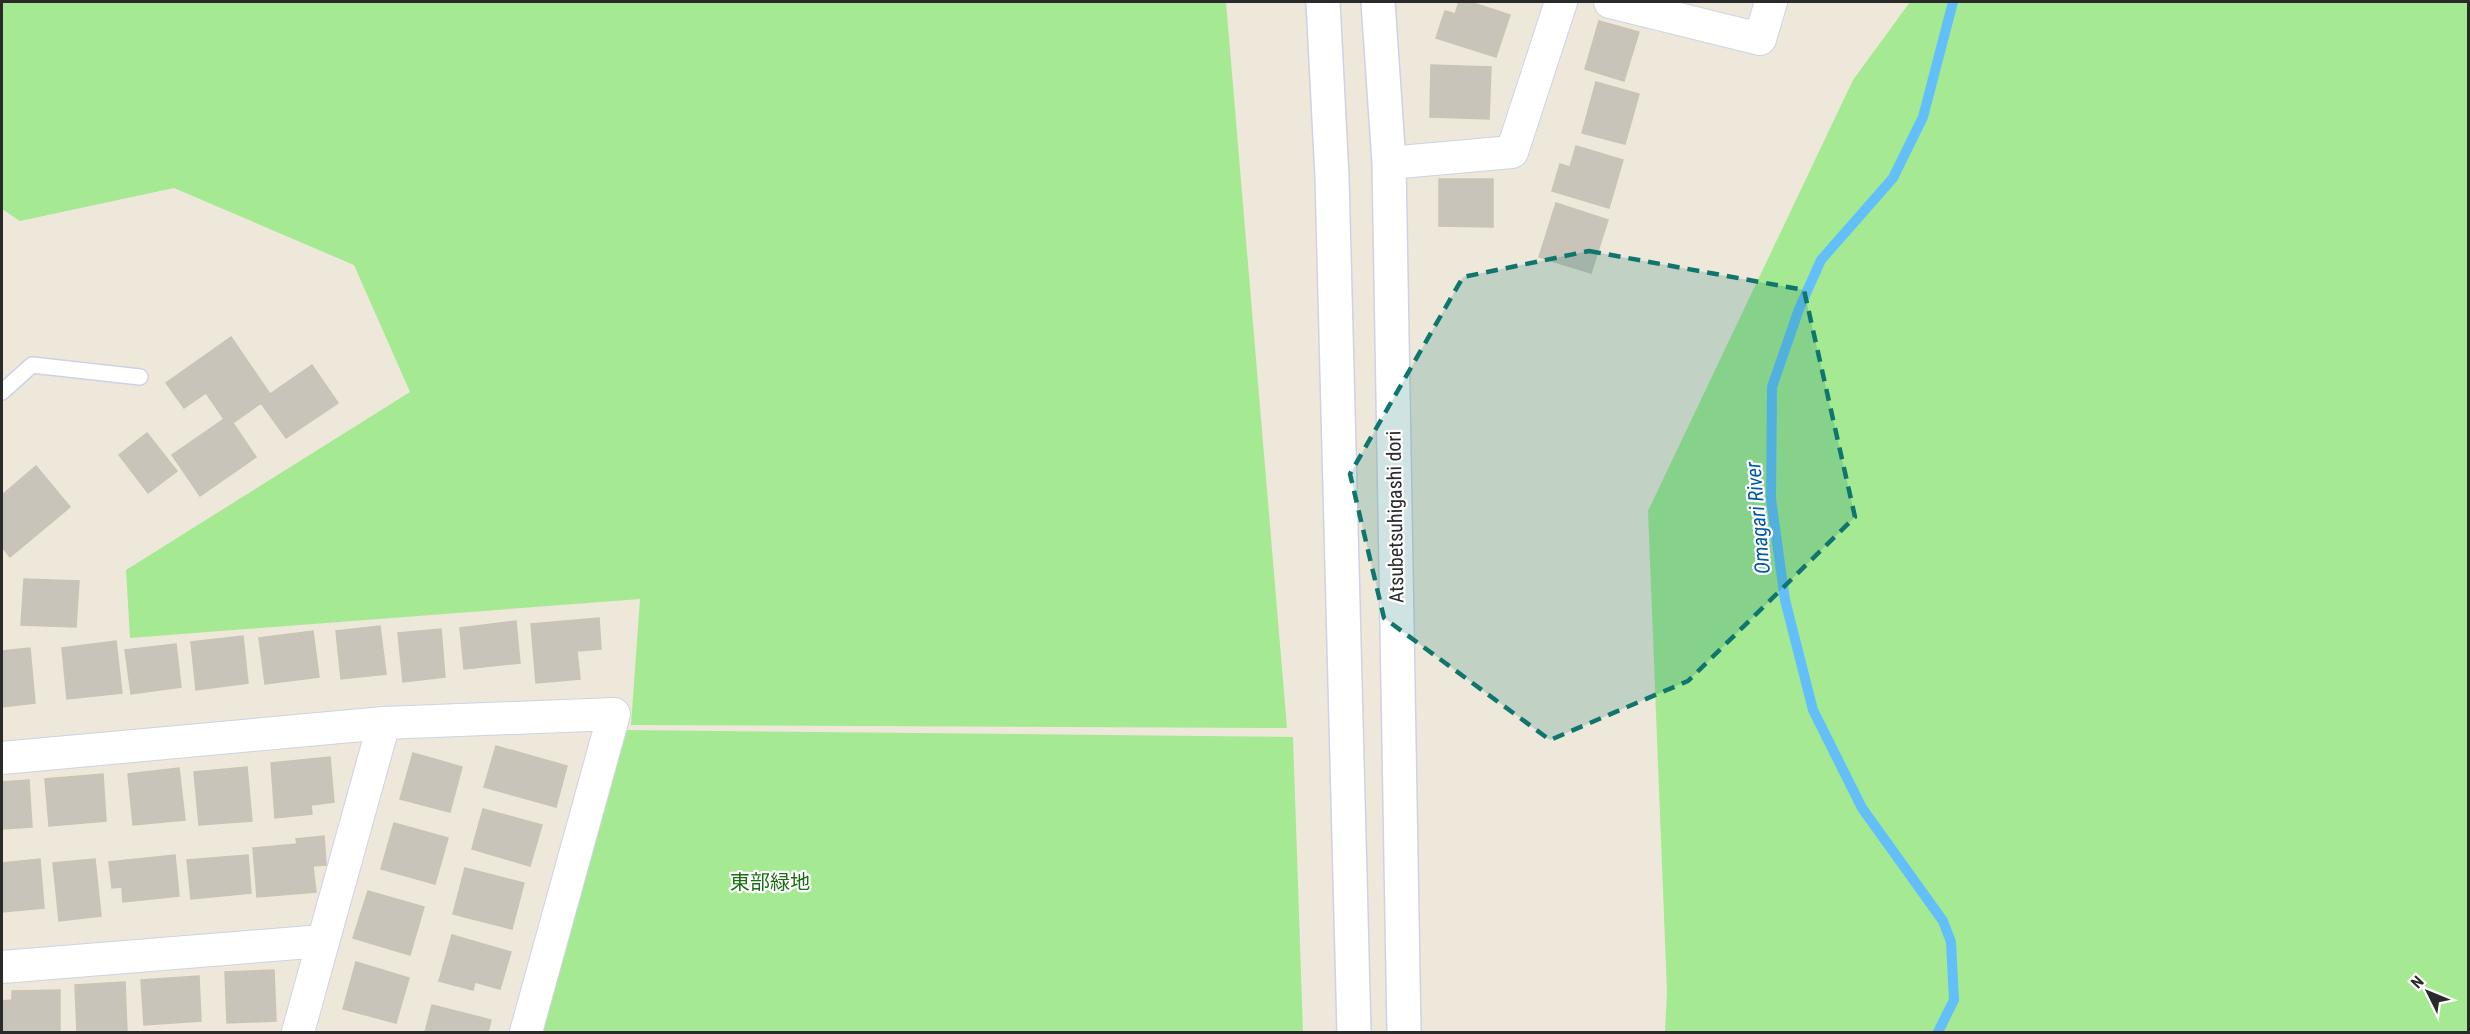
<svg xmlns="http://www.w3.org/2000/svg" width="2470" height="1034" viewBox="0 0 2470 1034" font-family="'Roboto Condensed','Noto Sans JP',sans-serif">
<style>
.green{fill:#a5e992}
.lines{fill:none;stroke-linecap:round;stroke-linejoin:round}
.stream{stroke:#63bffa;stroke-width:10}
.building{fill:#c9c4ba;stroke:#c9c4b4;stroke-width:1.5}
.service-casing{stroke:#d0d1e4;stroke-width:18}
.minor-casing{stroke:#d0d1e4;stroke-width:34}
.tertiary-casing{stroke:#d0d1e4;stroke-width:36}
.service{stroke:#fff;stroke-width:15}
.minor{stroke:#fff;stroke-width:32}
.tertiary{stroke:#fff;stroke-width:33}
.marked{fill:#0f766e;fill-opacity:0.2;stroke:#0f766e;stroke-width:4.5;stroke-dasharray:12 8;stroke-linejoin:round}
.labels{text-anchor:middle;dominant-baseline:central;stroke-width:4.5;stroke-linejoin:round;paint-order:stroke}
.street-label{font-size:20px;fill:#2a2a2a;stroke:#fff}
.park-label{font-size:20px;fill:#1b6e13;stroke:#fff}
.water-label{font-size:21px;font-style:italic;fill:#0159a7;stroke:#fff}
</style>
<rect width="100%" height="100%" fill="#eee8da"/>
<path class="green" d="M2,2H1226L1287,728L631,725L640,599L130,638L126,570L410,392L354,265L174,188L20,221L2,209Z
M1910,2H2468V1032H1665L1667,992L1648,511L1853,80Z
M627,730L1293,737L1303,1032H542Z"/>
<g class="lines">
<path class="stream" d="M1938,1032L1954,1000L1951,942L1943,921L1862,808L1813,710L1785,600L1771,499L1772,387L1799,309L1821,260L1893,178L1923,117L1953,2"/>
</g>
<path class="building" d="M1459,2H1470L1510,15L1496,57L1436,38L1445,11L1455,14Z
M1599,21L1639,32L1624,81L1585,69Z
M1431,65L1491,67L1489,119L1430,117Z
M1596,82L1639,94L1625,144L1582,133Z
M1576,146L1623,160L1609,208L1552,191L1560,164L1570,167Z
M1439,179H1493V227L1439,226Z
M1556,203L1608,220L1591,273L1539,257Z
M231,337L270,394L312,365L338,403L286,438L261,403L233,423L256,457L200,496L172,455L224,419L206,393L184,408L166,383Z
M147,433L177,471L148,493L119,455Z
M36,466L70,507L10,557L2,547V495Z
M24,579L79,581L76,627L21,625Z
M599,618L601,649L577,651L580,679L536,683L531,624Z
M516,621L520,663L464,669L460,628Z
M380,626L386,674L341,679L336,631Z
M441,629L445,677L403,682L398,633Z
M313,631L319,677L265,684L259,638Z
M243,636L248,683L196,690L191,642Z
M116,641L122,693L67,699L62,648Z
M176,644L181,687L131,694L125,650Z
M30,648L35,703L2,707V651Z
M496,746L567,766L556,807L484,787Z
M413,753L462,767L450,812L400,799Z
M330,757L334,802L311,805L312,814L275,818L271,763Z
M247,767L252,821L199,825L194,772Z
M179,768L185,820L133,825L128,774Z
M103,774L106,821L49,826L45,779Z
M29,780L32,827L2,829V782Z
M483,809L542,825L530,866L472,849Z
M394,823L448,838L435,884L381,869Z
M324,836L326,865L313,866L316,892L257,897L253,848L297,844L296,839Z
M175,855L179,896L123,902L122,887L112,888L109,862Z
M248,855L251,893L191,899L187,860Z
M40,859L44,908L2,912V863Z
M95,859L101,916L59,921L53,863Z
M465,868L524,883L512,929L453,914Z
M368,891L424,907L410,955L353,938Z
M452,935L511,952L500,989L475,982L473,990L439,981Z
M356,962L409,978L396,1023L343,1009Z
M274,970L276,1021L227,1023L225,972Z
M199,976L201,1021L144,1025L141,980Z
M125,982L127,1032H77L75,985Z
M60,990V1032H2V1001L12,1000V991Z
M432,1005L491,1020L488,1032H425Z"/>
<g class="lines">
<defs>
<path id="service" d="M2,392L32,365L140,377"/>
<path id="minor" d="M1610,2L1760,39L1771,2
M1389,163L1512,152L1561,2
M2,758L384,723L614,714L526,1032
M2,967L322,941
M298,1032L384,723"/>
<path id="tertiary" d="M1323,2L1332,177L1354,1032
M1378,2L1389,163L1404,1032"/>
</defs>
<use href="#service" class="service-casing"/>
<use href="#minor" class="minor-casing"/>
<use href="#tertiary" class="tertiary-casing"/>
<use href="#service" class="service"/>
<use href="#minor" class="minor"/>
<use href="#tertiary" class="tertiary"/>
</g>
<path class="marked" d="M1589,251L1804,290L1855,517L1688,681L1550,740L1384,618L1350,474L1463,277Z"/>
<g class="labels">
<g class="street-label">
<text transform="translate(1395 517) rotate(-91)">Atsubetsuhigashi dori</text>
</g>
<g class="park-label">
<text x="770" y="882">東部緑地</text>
</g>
<g class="water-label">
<text transform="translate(1758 518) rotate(-95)">Omagari River</text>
</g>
</g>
<rect width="2470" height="1034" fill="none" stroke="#2a2a2a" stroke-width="6"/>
<g transform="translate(2428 992) rotate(313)" stroke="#ffffff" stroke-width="4.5" paint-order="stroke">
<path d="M0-4.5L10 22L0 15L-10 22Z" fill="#2a2a2a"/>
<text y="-9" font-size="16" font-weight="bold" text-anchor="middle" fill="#2a2a2a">N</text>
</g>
</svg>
